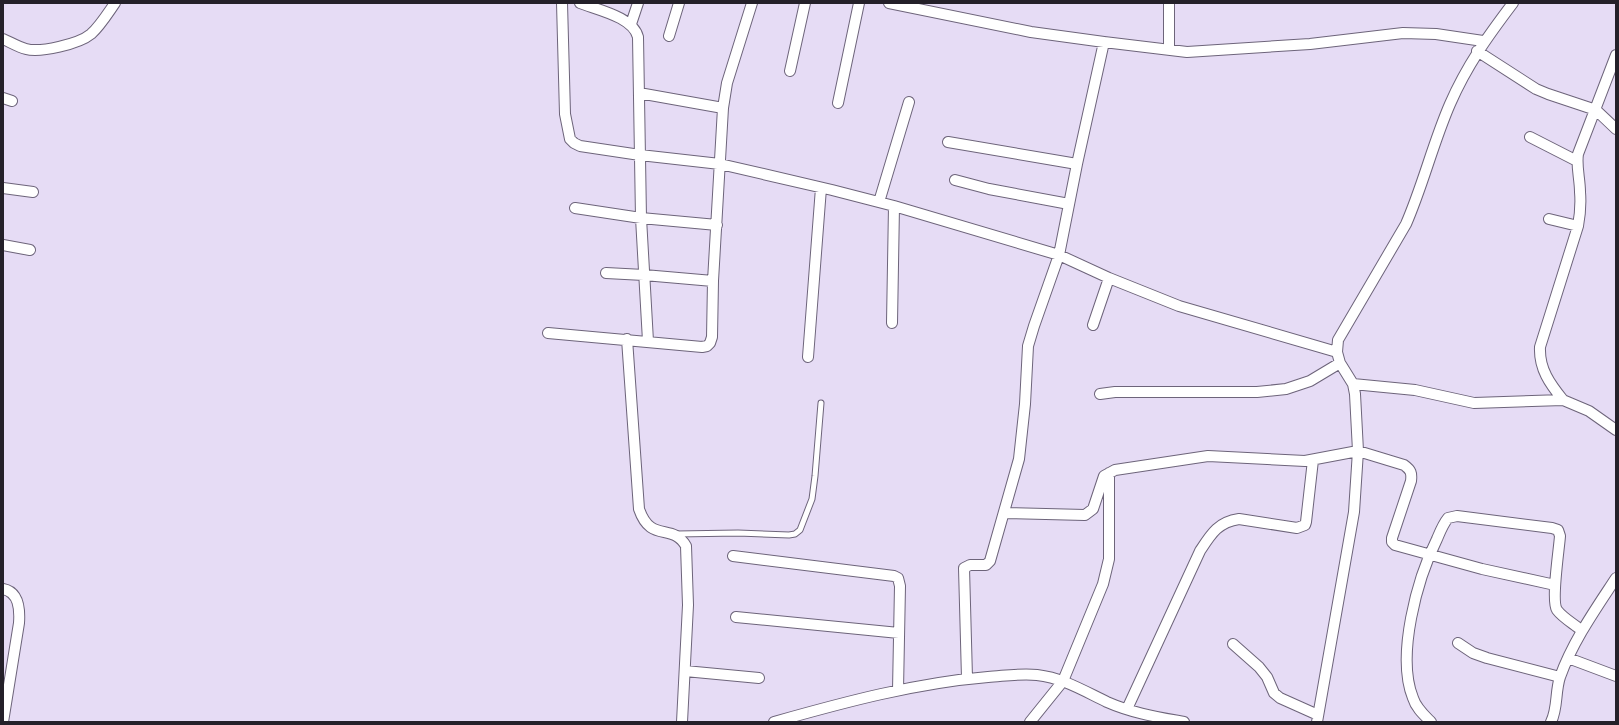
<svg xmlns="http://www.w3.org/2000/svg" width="1619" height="725" viewBox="0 0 1619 725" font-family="'Asap Condensed',sans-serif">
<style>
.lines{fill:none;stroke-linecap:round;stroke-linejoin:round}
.service-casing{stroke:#6d647a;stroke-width:7}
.minor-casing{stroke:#6d647a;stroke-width:12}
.service{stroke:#fff;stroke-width:5}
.minor{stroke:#fff;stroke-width:10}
</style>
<rect width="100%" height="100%" fill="#e6dcf5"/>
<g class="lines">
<defs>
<path id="service" d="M677,534L738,533L789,535L795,534L800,530L812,499L815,476L821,403"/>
<path id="minor" d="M562,3L565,114L570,139L574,143L580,146L640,155L720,164L832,190L894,206L1059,255L1109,278L1179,306L1337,352
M580,3C598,10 633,17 638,37L641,218L648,341
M889,3L1031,32L1104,42L1187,52L1310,44L1403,33L1436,34L1483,41
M1169,3V50
M631,24L638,3
M669,36L679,3
M3,39C10,42 18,47 26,49C40,53 79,44 91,34C100,26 108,13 115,3
M1477,51L1536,89L1548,94L1596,110L1616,129
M790,71L805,3
M639,93L723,108
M3,98L12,101
M838,103L859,3
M1530,137L1577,161
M948,142L1077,164
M955,180L989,189L1069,204
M3,188L33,192
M879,202L909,102
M575,208L641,218L717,225
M1549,219L1578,226
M3,245L30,250
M606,273L644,275L713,281
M892,323L894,206
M1093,325L1109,278
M548,333L702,347L707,346L710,343L712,337L713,281L723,108L727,83L752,3
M627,339L639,509C651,544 672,522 686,546L688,605L682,722
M808,357L821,188
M1353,384L1415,390L1474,403L1563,400L1589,411L1616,430
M1100,394L1115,392H1257L1286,389L1310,381L1340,363
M1563,400C1550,384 1539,369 1540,347L1578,226C1580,215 1581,203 1580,192C1580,179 1576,166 1578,154L1616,55
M1005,513L1085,515L1093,509L1104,476L1115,470L1208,456L1305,461L1358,451L1404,465C1411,470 1412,473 1411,481L1392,538V542L1395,545L1482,569L1555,585
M733,556L894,576L898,578L900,586L898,690
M3,589C19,592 20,609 19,623L3,722
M736,617L899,633
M1458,643L1473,653L1487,658L1560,677
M1233,644L1259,667L1267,677L1274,693L1280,698L1318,715
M1568,658L1616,676
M685,671L759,678
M967,678L964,568L970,565H986L990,561L1019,459L1025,404L1028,346L1034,326L1059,255L1077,164L1104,42
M1127,709L1200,551C1211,534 1218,522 1239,519L1297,528L1305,525L1306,522L1313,460
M774,722C845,702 915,683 988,677C1004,676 1021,673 1037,675C1063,678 1084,691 1107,702C1132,713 1157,717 1184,722
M1030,722L1063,681L1103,584L1109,559V473
M1317,722L1354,512L1358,451L1355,394L1353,384L1340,363L1337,352L1338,340L1406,224C1423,185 1433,143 1450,104C1467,65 1488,36 1513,3
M1431,722C1424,715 1416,708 1413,698C1396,656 1417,579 1437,539C1440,532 1443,524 1448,518L1457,516L1552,528L1558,530L1560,536C1559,550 1551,601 1557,610C1563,618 1574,624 1581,630
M1551,722C1558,708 1555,692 1560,677C1573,641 1595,610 1616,578"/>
</defs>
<use href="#service" class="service-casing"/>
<use href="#minor" class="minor-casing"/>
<use href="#service" class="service"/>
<use href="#minor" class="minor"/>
</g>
<rect width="1619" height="725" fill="none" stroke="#242029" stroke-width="8"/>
</svg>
